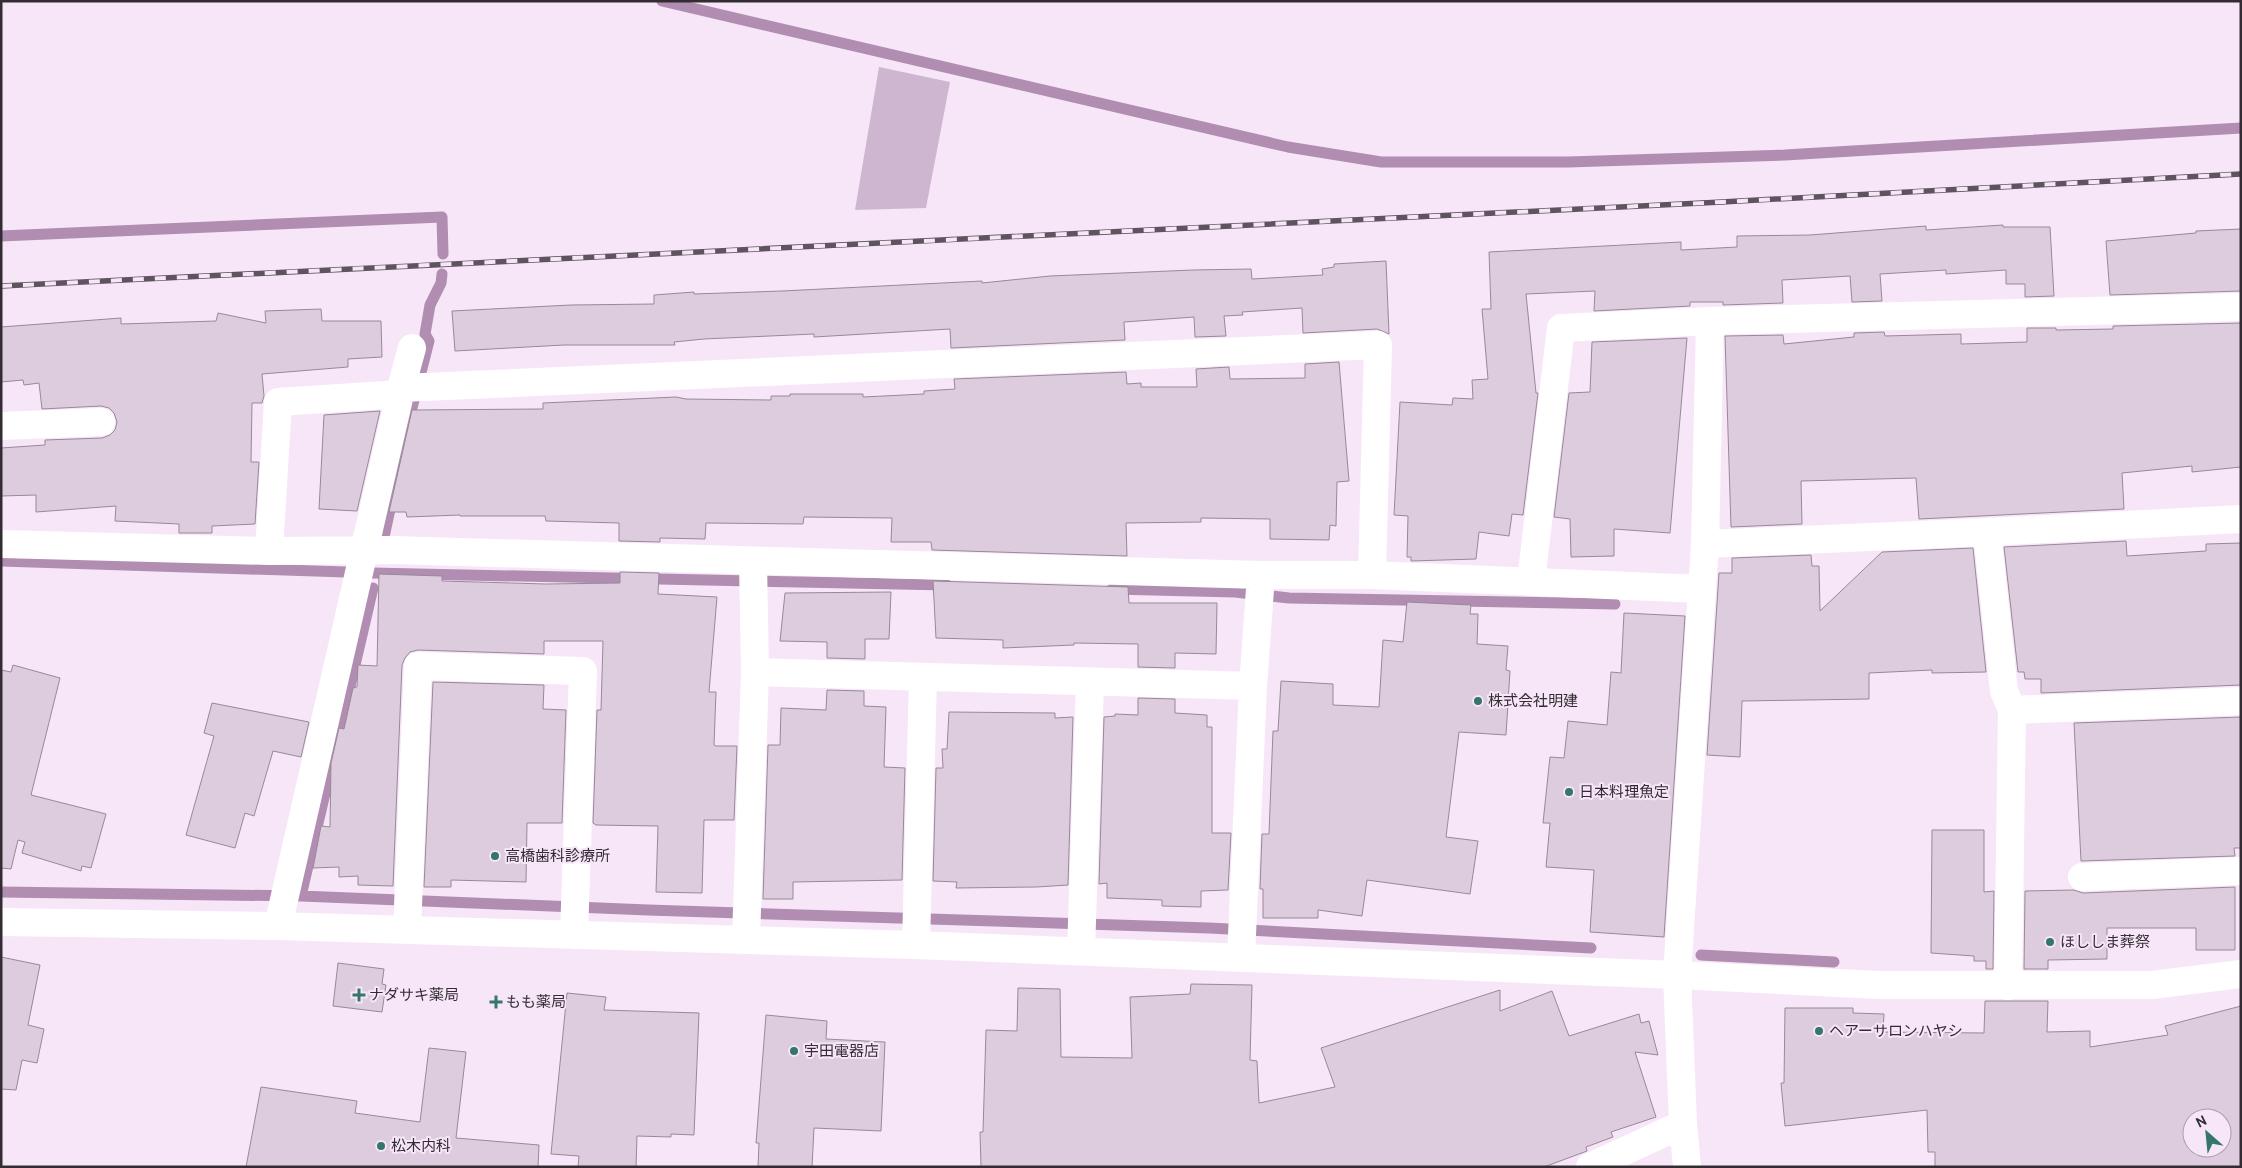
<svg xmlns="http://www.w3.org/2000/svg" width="2242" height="1168" viewBox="0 0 2242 1168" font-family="Cabin,'Noto Sans JP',sans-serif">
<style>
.green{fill:#cfb6d0}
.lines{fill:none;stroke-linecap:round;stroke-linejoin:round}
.stream{stroke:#b08db1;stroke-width:11}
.building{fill:#dcd;stroke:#988898;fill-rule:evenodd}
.minor{stroke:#fff;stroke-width:28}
.rail-casing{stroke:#5d545d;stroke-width:5.5}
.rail{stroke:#f7e6f7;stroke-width:4;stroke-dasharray:11;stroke-linecap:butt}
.poi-dot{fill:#347667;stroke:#f7e6f7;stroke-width:2}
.labels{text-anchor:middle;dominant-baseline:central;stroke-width:4;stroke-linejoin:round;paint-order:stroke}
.poi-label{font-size:15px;fill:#332d33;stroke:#f7e6f7;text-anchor:start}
</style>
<rect width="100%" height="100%" fill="#f7e6f7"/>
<path class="green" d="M879,67L950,82L926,208L855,210Z"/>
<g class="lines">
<path class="stream" d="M662,1L1288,147L1381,162H1568L1785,155L2241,128
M1,236L442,217L443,254
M381,551L411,412L429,341L425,334L430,305L441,283L442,274
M1,561L346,572
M371,573L947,585
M1112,589L1235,592L1289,598L1615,604
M1,892L301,896L648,910L1209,928L1591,948
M301,896L373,588
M1701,955L1834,962"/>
</g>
<path class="building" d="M2003,225V227H2050L2054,296L2025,297V284H2006V270L1946,274V270L1880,274L1882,301L1852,302L1850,276L1782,280L1783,303L1723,305V302H1690V306L1594,311L1595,291L1526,294L1536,393H1538L1523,515L1512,514L1509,536L1479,532L1476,559L1411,561V557H1407L1408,516L1394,515L1400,402L1452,405L1453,398L1473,399L1472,380L1488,379L1482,309H1491L1489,252L1681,242V250L1737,247V236L1810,235L1926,226V230Z
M2241,229V291L2110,295L2106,241L2196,233V231Z
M1386,261L1389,334L1377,329L1303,333L1302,308L1242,312L1243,315L1224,316L1226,336L1195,337L1194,317L1124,322L1125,340L951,348L950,329L814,337V334L704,339L674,342L675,345H564L455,351L452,311L571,305L654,304V295L694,292V294L782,291L982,281V283L1050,276L1193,270L1251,269L1252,279L1323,275L1322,269L1334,267V264Z
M321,309L322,321H381L382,357L348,359V367L262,374L264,396L262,403H252L251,462H259L255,524L212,526V533H179V524L115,521L116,506L36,512V495L1,496V448L45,445V440L102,438L110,435L115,430L117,422L114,413L109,408L101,406L42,409L39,383L24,385L23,380L1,382V327L121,318V324L216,321L218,313L266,323L265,311Z
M2241,323V467L2192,472V466L2122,473L2124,509L1919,519L1916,478L1801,481L1802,524L1731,527L1725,336L1783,335L1784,344L1854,337V333L1884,332L1885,336L1961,334V344L2027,342V328H2056V330L2113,329V326Z
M1687,338L1670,533L1614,529V556L1571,557L1570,519L1554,517L1569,393L1590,392L1592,342Z
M1339,362L1349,481L1337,482L1336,526L1330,525L1329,540L1270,539V519L1201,518V522L1126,523L1127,556L932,550L931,542H891L892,518L804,517L803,524L706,523L705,539L660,538V542L619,541V523L546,521L545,516H460V515L407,517L406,512H389L412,410L543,409V403L676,397L686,399L771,400V396H790V394H863V397L924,394V391L955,389L954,379L1126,372L1127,384L1141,383V387H1197L1196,369L1229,367L1230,379L1305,378V364Z
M380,411L357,511L319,509L324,415Z
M2126,541L2127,556L2206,551V544L2241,543V685L2041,693V679H2025L2024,672H2018L2004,547Z
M1973,548L1986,672L1932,673V670L1869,673V699L1742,701L1740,757L1707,755L1719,573H1732V558L1811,555L1812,566H1819L1820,611L1882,552Z
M620,572L659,573L658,594L717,597L709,692H716L714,745L716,746H737L734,820H704L702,893L656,892L658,826L596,825L593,823L597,710H601L603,641H544V654L418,650L410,652L405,658L402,665L393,886L358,885V876L339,877V867L313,868L321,826L330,827L331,763L339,728L344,729L353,688L357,687L358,665L377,666L379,574L442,576V581L546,584L620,583Z
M933,581L1128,587L1129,603H1217L1216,654L1175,653V668L1138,667V644L1074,643V645L1003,648V640L936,638Z
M891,592L889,639H865V659L827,658V642L780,641L785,593Z
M1407,602L1471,605L1470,614H1478L1477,644L1508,646L1506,670L1510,671L1506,735L1459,732L1446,837L1478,841L1470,894L1367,880L1362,916L1318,910V918H1263V889H1260L1262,834H1269L1273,731H1278L1281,681L1333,684V705L1379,707L1383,640L1403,642Z
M1624,613L1685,616L1664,937L1590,932L1594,870L1546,867L1550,823H1543L1550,757L1564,758L1568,721L1607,725L1611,672L1621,673Z
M13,665L60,678L31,795L106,814L91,868L82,866L81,871L22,853L25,842L18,840L11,869L1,868V670L11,672Z
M433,682L544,685L543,709L566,710L562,823H527L526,882L451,880V887H424Z
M827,690L864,691V706L886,707L884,767L905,768L902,880L793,882V899H763L768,745H780L781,708L826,710Z
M1138,698L1175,699V713L1207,715V727H1212V833H1231L1228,890L1201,891V907L1162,906V900L1107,898V883L1099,884L1104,717L1115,716V714L1138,715Z
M212,703L309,722L301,757L273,751L254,816L245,813L235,848L186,835L214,736L204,733Z
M949,712L1055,713V718L1073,717L1068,885L1037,887L956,888L957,882L933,881L936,768H943L942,749H947Z
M2241,717V848H2234L2235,856L2081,861L2074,723Z
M1932,830H1984V892L1994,891L1993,969H1986V961H1974V956L1931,953Z
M2235,887V950H2196V928H2107V959L2048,960V969H2024L2025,891L2074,890L2083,893Z
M1,957L40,965L28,1025L44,1029L37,1063L22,1060L16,1090L1,1089Z
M338,963L384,969L382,984L386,985L382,1012L333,1006Z
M1191,984L1252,985L1250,1060L1257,1061L1259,1103L1335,1087L1321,1048L1500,990V1011L1552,991L1569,1036L1639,1014L1641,1023L1649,1021L1658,1055L1635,1052L1656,1117L1611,1132L1613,1137L1586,1147L1587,1151L1544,1167H981L980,1132H983L986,1030L1017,1031L1018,988L1060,989L1061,1057L1132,1058L1130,997L1190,994Z
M567,993L606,997L604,1010L699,1013L694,1135L671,1134V1137L637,1136L636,1167H578L579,1156L551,1154Z
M1985,1001H2048L2047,1032L2090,1031V1047L2168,1035L2165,1026L2241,1006V1167H1935V1152H1928L1927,1110L1785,1126L1781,1083H1784L1785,1008H1853V1013L1884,1014L1883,1032L1984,1033ZM2192,1118H2222V1148H2192Z
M766,1015L827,1021L826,1039L885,1042L881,1131L814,1128L812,1167H758L759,1143H756Z
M429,1048L466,1052L456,1138L539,1145L538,1167H246L261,1087L357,1101L355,1113L420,1122Z"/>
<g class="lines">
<path class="minor" d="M401,388L412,348
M1,426L101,422
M1987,532L2004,691L2012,710L2008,986
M1,544L269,551L392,550L1261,575H1372L1378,345L401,388L400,394L278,402L269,551
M1705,544L1987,532L2241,519
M753,561L755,672
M1372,575L1701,589
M1531,581L1561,328L1710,321
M1253,686L1261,575
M2012,710L2241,701
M2082,877L2241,871
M1,922L278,926L916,945L1677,975L1879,985H2152L2241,974
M278,926L400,394
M407,930L418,666L583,671L574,935
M746,939L755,672L1253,686L1241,958
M916,945L923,677
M1081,951L1090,683
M1590,1167L1683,1124
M1687,1167L1683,1124L1677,975L1705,544L1710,321L2241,307"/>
<defs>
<path id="rail" d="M1,286L1722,202L2241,174"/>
</defs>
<use href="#rail" class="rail-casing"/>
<use href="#rail" class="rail"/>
</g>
<g class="poi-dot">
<circle cx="1478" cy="701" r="5"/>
<circle cx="1569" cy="792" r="5"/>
<circle cx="495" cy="856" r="5"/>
<circle cx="2050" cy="942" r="5"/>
<path d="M356.5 987.5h5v5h5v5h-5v5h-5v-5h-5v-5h5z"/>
<path d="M493.5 994.5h5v5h5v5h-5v5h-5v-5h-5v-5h5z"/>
<circle cx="1819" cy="1031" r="5"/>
<circle cx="794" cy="1051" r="5"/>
<circle cx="381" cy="1146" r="5"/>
</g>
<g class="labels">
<g class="poi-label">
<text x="1488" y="701">株式会社明建</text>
<text x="1579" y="792">日本料理魚定</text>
<text x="505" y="856">高橋歯科診療所</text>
<text x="2060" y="942">ほししま葬祭</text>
<text x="369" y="995">ナダサキ薬局</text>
<text x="506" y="1002">もも薬局</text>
<text x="1829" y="1031">ヘアーサロンハヤシ</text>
<text x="804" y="1051">宇田電器店</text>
<text x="391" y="1146">松木内科</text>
</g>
</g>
<rect width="2242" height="1168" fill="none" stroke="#332d33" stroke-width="5"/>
<g transform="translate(2207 1133) rotate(333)"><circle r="24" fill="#f7e6f7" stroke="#a99ca9"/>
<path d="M0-4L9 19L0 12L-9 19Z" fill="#347667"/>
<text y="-8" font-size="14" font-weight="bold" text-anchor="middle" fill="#332d33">N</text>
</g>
</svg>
